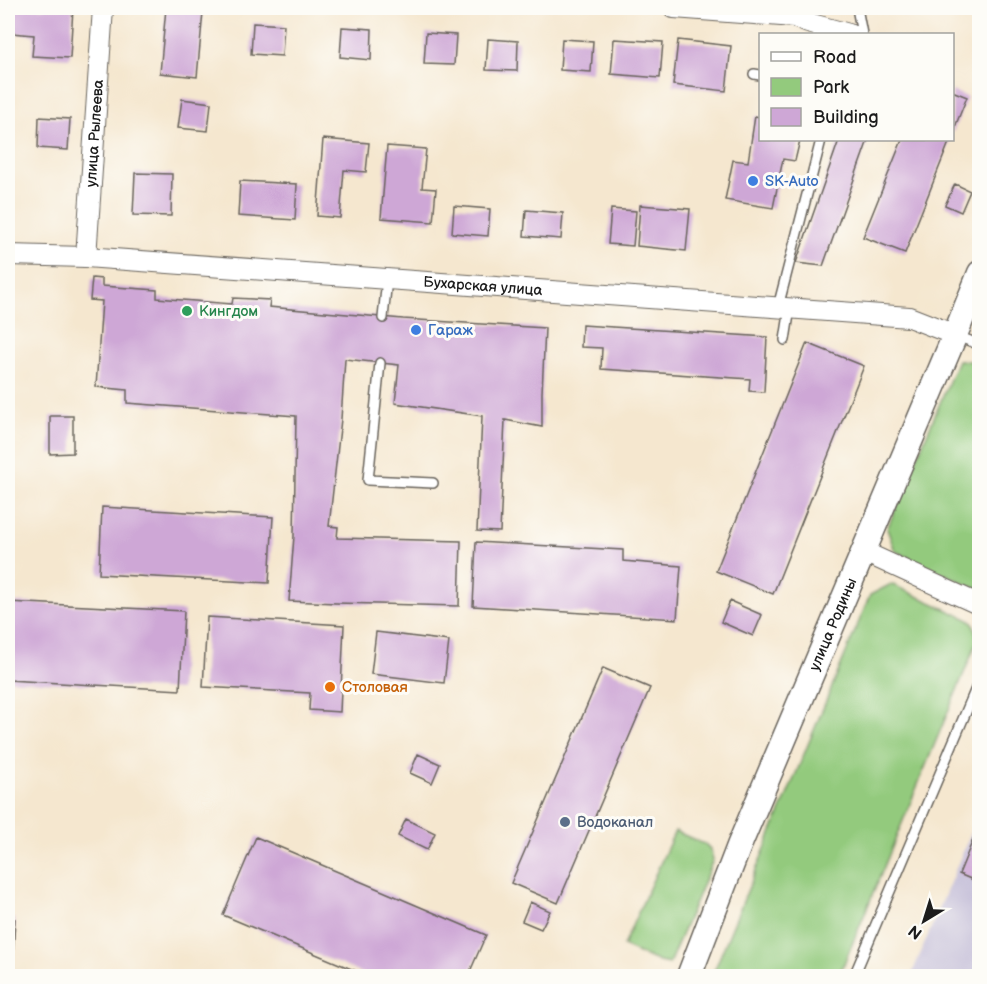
<svg xmlns="http://www.w3.org/2000/svg" width="987" height="984" viewBox="0 0 987 984" font-family="'Balsamiq Sans',sans-serif">
<style>
.industrial{fill:#c6c0d9}
.green{fill:#93ca7d;stroke:#58734c;stroke-width:1.5}
.building{fill:#cea7d6}
.lines{fill:none;stroke-linecap:round;stroke-linejoin:round}
.service-casing{stroke:#68635b;stroke-width:12}
.minor-casing{stroke:#68635b;stroke-width:22}
.tertiary-casing{stroke:#68635b;stroke-width:27}
.service{stroke:#fff;stroke-width:9}
.minor{stroke:#fff;stroke-width:20}
.tertiary{stroke:#fff;stroke-width:24}
.shop-dot{fill:#3f7fe0;stroke:#fdfcf7;stroke-width:2}
.leisure-dot{fill:#2e9e5b;stroke:#fdfcf7;stroke-width:2}
.food-dot{fill:#e8710a;stroke:#fdfcf7;stroke-width:2}
.service-dot{fill:#5c6f8a;stroke:#fdfcf7;stroke-width:2}
.labels{text-anchor:middle;dominant-baseline:central;stroke-width:6;stroke-linejoin:round;paint-order:stroke}
.street-label{font-size:15px;fill:#1c1c1c;stroke:#fdfcf7}
.shop-label{font-size:15px;fill:#366cbe;stroke:#fdfcf7;text-anchor:start}
.leisure-label{font-size:15px;fill:#27864d;stroke:#fdfcf7;text-anchor:start}
.food-label{font-size:15px;fill:#c56008;stroke:#fdfcf7;text-anchor:start}
.service-label{font-size:15px;fill:#4e5e75;stroke:#fdfcf7;text-anchor:start}
</style>
<rect width="100%" height="100%" fill="#fdfcf7"/>
<filter id="ink" filterUnits="userSpaceOnUse"><feTurbulence type="fractalNoise" baseFrequency=".0167" numOctaves="2"/><feDisplacementMap in="SourceGraphic" scale="12" xChannelSelector="R" yChannelSelector="G"/><feConvolveMatrix kernelMatrix="1 2 1 2 8 2 1 2 1" color-interpolation-filters="sRGB"/></filter>
<filter id="wash" filterUnits="userSpaceOnUse"><feTurbulence type="fractalNoise" baseFrequency=".008" numOctaves="4" result="noise"/><feDisplacementMap in="SourceGraphic" scale="24" xChannelSelector="R" yChannelSelector="G"/><feGaussianBlur stdDeviation="1.35" result="paint"/><feColorMatrix in="noise" values="0 0 0 0 0 0 0 0 0 0 0 0 0 0 0 0 0 1.4 0 .05"/><feComposite in="paint" operator="in"/></filter>
<g filter="url(#wash)">
<rect width="100%" height="100%" fill="#f5e7cf"/>
<path class="industrial" d="M979,813V976H911Z"/>
<path class="green" d="M958,360L979,362L980,588L977,589L895,551L887,529Z
M891,584L972,621L978,639L839,976H712L870,595Z
M675,831L706,845L710,849L713,860L669,964L659,962L623,946Z"/>
<g id="blocks">
<path class="building" d="M13,8H73L70,58L32,56L34,35L11,33Z
M166,8L203,12L197,77L160,73Z
M253,23L284,25L282,56L251,54Z
M342,27L372,29L371,60L340,57Z
M426,33L456,35L454,65L424,64Z
M488,39L518,41L517,71L486,70Z
M562,39L593,41L591,72L560,70Z
M614,39L663,42L660,78L611,74Z
M678,40L731,46L726,91L673,85Z
M952,91L967,97L953,132H952Z
M182,99L211,103L208,131L178,128Z
M755,116L760,117V140H800L795,161L783,159L773,208L725,200L733,160L748,162Z
M39,117L70,119L68,150L38,148Z
M323,139L369,143L366,172L344,170L340,218L317,216Z
M839,140H868L823,266L796,263Z
M902,140H950L905,253L863,237Z
M387,146L426,149L422,188L436,189L433,222L381,218Z
M135,173L172,174L171,216L133,215Z
M240,181L297,184L295,220L238,216Z
M955,184L970,191L961,212L945,205Z
M640,205L690,209L686,251L637,246Z
M454,206L490,209L488,236L452,233Z
M611,209L636,211L633,246L608,244Z
M526,210L563,213L561,239L524,236Z
M92,278L102,279V286L157,290V298L232,304L233,298L270,300L269,307L403,319L545,328L542,393V427L505,420L500,532L477,531L482,416L395,403L399,365L345,359L341,419L329,526L338,527L337,538L461,541L459,606L336,603L289,601L294,536L296,416L127,403V390L96,387L102,301L90,300Z
M582,325L767,337L764,392L749,391L750,379L601,369L602,348L581,347Z
M807,343L864,366L773,594L716,571Z
M50,416H73V453L50,454Z
M102,507L273,517L269,583L99,574Z
M476,542L623,550V561L681,566L677,619L473,606Z
M730,601L762,615L753,636L721,622Z
M8,602L184,611L180,690L8,680Z
M207,617L344,625L340,712L309,710L310,693L203,687Z
M376,632L449,641L444,683L371,674Z
M603,668L650,688L558,903L511,883Z
M418,754L440,764L432,783L410,773Z
M406,819L435,833L427,850L398,836Z
M979,825H980V883L959,874Z
M256,837L486,935L468,976H368L223,915Z
M530,902L550,911L541,929L522,921Z
M8,918L15,919L12,976H8Z"/>
</g>
</g>
<g filter="url(#ink)">
<use href="#blocks" fill-opacity="0" stroke="#68635b" stroke-width="1.5"/>
<g class="lines">
<defs>
<path id="service" d="M857,8L862,34
M754,74L760,75
M778,307L821,140
M383,318L387,279
M955,335L980,345
M785,340L790,308
M380,363L368,480L433,483
M854,976L980,679"/>
<g id="minor">
<path d="M674,8L794,17L808,23L849,34"/>
<path id="s1" d="M8,255L86,257L909,317L955,335"/>
<path id="s2" d="M86,257L103,8"/>
<path d="M862,551L980,605"/>
</g>
<g id="tertiary">
<path id="s3" d="M689,976L739,846L955,335L980,273"/>
</g>
</defs>
<use href="#service" class="service-casing"/>
<use href="#minor" class="minor-casing"/>
<use href="#tertiary" class="tertiary-casing"/>
<use href="#service" class="service"/>
<use href="#minor" class="minor"/>
<use href="#tertiary" class="tertiary"/>
</g>
</g>
<g class="shop-dot">
<circle cx="753" cy="181" r="6"/>
<circle cx="416" cy="330" r="6"/>
</g>
<circle class="leisure-dot" cx="187" cy="311" r="6"/>
<circle class="food-dot" cx="330" cy="687" r="6"/>
<circle class="service-dot" cx="565" cy="822" r="6"/>
<g class="labels">
<g class="street-label">
<text stroke="none"><textPath href="#s2" startOffset="124">улица Рылеева</textPath></text>
<text stroke="none"><textPath href="#s1" startOffset="476">Бухарская улица</textPath></text>
<text stroke="none"><textPath href="#s3" startOffset="380">улица Родины</textPath></text>
</g>
<g class="shop-label">
<text x="765" y="181">SK-Auto</text>
<text x="428" y="330">Гараж</text>
</g>
<g class="leisure-label">
<text x="199" y="311">Кингдом</text>
</g>
<g class="food-label">
<text x="342" y="687">Столовая</text>
</g>
<g class="service-label">
<text x="577" y="822">Водоканал</text>
</g>
</g>
<rect width="987" height="984" fill="none" stroke="#fdfcf7" stroke-width="30"/>
<rect x="759" y="33" width="195" height="108" fill="#fdfcf7" stroke="#a3a29f" stroke-width="1.5"/>
<rect x="771" y="52" width="30" height="9" fill="#ffffff" stroke="#a3a29f" stroke-width="1.5"/>
<text x="813" y="63" font-size="18" fill="#1c1c1c">Road</text>
<rect x="771" y="78" width="30" height="18" fill="#93ca7d" stroke="#a3a29f" stroke-width="1.5"/>
<text x="813" y="93" font-size="18" fill="#1c1c1c">Park</text>
<rect x="771" y="108" width="30" height="18" fill="#cea7d6" stroke="#a3a29f" stroke-width="1.5"/>
<text x="813" y="123" font-size="18" fill="#1c1c1c">Building</text>
<g transform="translate(924 921) rotate(218)" stroke="#fdfcf7" stroke-width="4.5" paint-order="stroke">
<path d="M0-4.5L10 22L0 15L-10 22Z" fill="#1c1c1c"/>
<text y="-9" font-size="16" font-weight="bold" text-anchor="middle" fill="#1c1c1c">N</text>
</g>
</svg>
